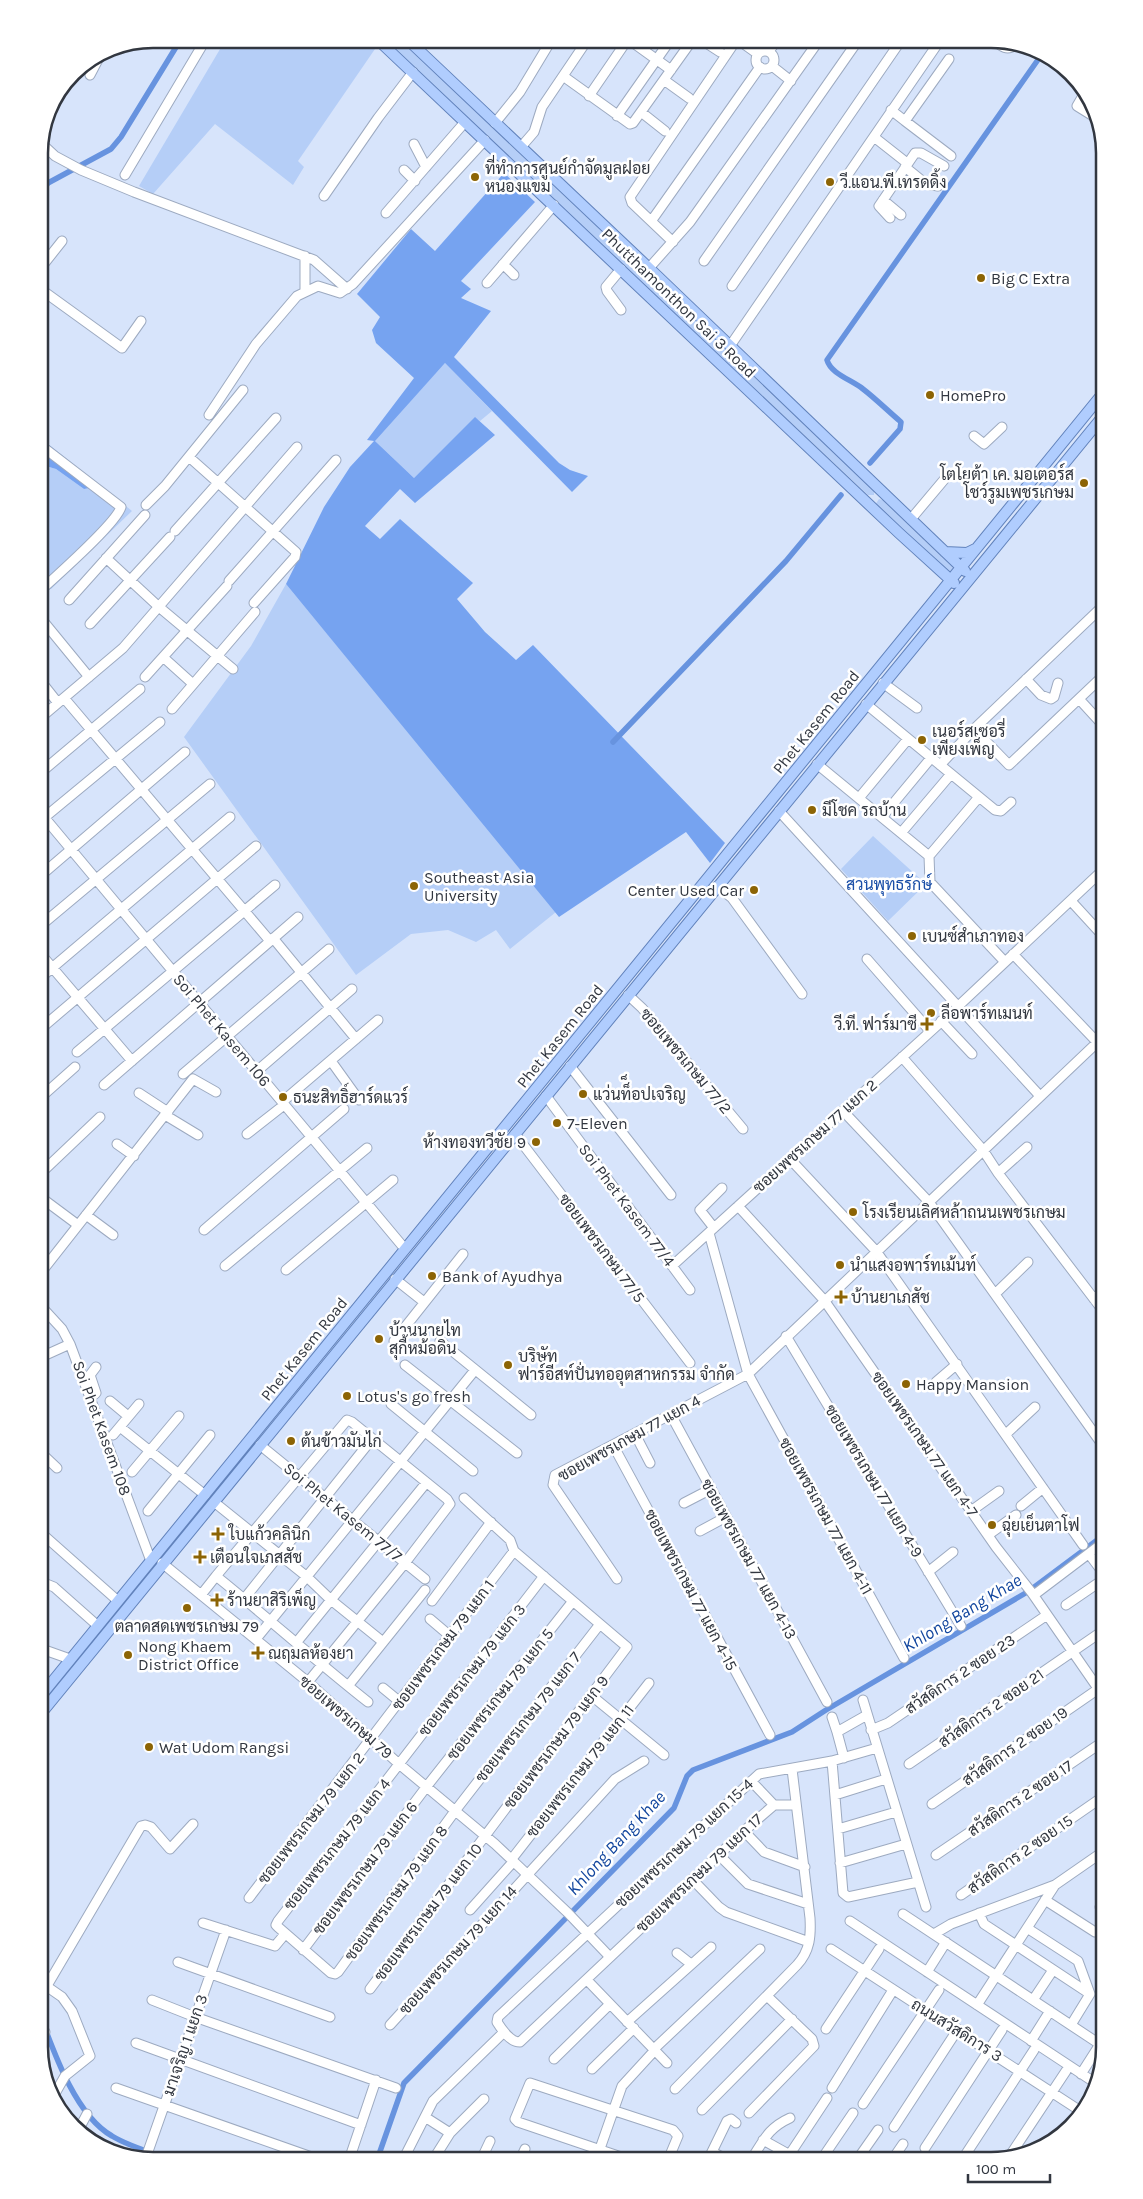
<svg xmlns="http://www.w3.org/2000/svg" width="1143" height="2199" viewBox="0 0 1143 2199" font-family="Karla,Sarabun,sans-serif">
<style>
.green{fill:#b5cef7}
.forest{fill:#76a3f0}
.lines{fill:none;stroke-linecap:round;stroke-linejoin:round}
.canal{stroke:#6793df;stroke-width:5.5}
.minor-casing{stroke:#9daac0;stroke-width:11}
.major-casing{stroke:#6182bb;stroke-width:12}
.minor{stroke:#fff;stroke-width:9}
.major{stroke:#b0cdfe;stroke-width:10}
.poi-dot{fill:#8c6405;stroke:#fff;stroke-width:2}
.labels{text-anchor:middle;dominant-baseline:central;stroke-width:5;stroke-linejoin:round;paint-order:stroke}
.poi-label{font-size:16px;fill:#323740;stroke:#fff;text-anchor:start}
.street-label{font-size:16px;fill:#323740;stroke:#fff}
.park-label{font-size:16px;fill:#1a4ea7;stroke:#fff}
.water-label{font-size:18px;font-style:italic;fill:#12469e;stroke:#fff}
.rim{fill:none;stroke:#323740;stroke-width:2.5}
</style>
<rect width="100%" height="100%" fill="#d7e4fb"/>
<path class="green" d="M226,39H364L375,49L298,161L304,167L293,185L215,124L153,194L139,186Z
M383,39H399L639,265L874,491V495H868Z
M445,363L492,411L480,421L475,418L414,478L374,440Z
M39,464L56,469L84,489L101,486L132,511L51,589H39Z
M879,499L883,500L952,565L954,571L952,573L946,571L875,505Z
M286,584L555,910L556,912L510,949L496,930L476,942L448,930L411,934L356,975L184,737L251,646Z
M873,836L926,884L888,921L841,869Z"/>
<path class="forest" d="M504,173L535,202L461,281L471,289L461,298L491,311L454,357L559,463L570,470L588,476L572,492L445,363L375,441L414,478L475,417L495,435L415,503L400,489L365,526L380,539L400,519L473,583L457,599L485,632L516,660L533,645L725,843L710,863L686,832L559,917L286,584L324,507L350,467L374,441L367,440L414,378L376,343L372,330L380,317L357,294L411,229L435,251Z
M39,437L101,486L84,489L56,469L39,464Z"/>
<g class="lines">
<path class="canal" d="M39,195L48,183L111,149L121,137L181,39
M870,463L900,429L901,422C888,411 876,399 863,389C852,380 831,374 827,360L1042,54
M613,742L786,561L841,495
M39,2012C53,2050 75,2115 112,2136C130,2147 153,2153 173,2160
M377,2160L404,2083L674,1808L687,1776L693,1770L792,1732L826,1710L1029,1591L1104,1535"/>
<defs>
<path id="minor" d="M700,39L720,52
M737,39L758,54
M992,39C1000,45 1006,52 1015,45
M756 60a9 9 0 1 1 18 0a9 9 0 1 1-18 0Z
M769,51L778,39
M772,66L791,81
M90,75L102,52
M563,76L630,124L633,123L693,39
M664,80L689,98
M1084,94L1077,106L1098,119
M589,96L628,39L671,70
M891,110L905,121L949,59
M641,112L665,131
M617,116L671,39
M905,121L951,156
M495,123L520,92L552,39
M874,137L907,163
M40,142L55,156L81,170L134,192L314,260L347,289
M414,144L426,167
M521,147L534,132L542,107L588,39
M905,167L926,184L938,186
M404,170L415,181
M125,175L206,39
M324,196L378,118L413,72
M883,200L901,215
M386,213L465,122
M890,218L879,206L915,153H921L944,166
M652,220L760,67
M673,242L632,203L630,197L737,39
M305,256V291
M704,261L859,39
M503,264L514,275
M39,265H43L62,241
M649,268L690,222L820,39
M621,269L606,287L607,291L621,310
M487,283L554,205
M732,286L902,39
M39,288L122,348L141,321
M730,346L941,39
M209,415L256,344L297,296L318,286L340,293L353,284L485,140
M974,436L984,444L1002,427
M189,457L296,552L295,557L254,603
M146,505L165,486L243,390
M911,519L948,475
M175,531L276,418
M106,558L159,607L233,669
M229,581L336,460
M39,592C55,577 116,524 121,507L39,444
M69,600L145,515
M39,616L89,677
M90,624L170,537
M163,657L193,684
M145,677L227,586
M39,679L58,703
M1026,679L1041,695L1051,699L1054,697L1058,683
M883,683L917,708
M64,698L270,941
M1079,699L1101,723
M866,704L995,810L1001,811L1011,802
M172,709L255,612
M39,719L123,648L297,447
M974,729L1009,765L1104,675
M817,764L929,856
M940,765L974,729L1104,605
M39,774L140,689
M859,798L908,739
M39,811L405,1249
M779,811L1040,1096
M882,817L931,758
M39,822L160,722
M901,833L951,774
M929,856L930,882L1005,962
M929,856L979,797
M39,877L185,752
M717,886L732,898L802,994
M1071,901L1104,937
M39,927L210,784
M273,938L356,1039
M39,952L132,1061
M1013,954L1097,1042
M867,959L930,1031
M39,979L230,817
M628,995L642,1008L743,1129
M941,1021L972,1054
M44,1026L256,846
M77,1052L275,885
M902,1057L983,1150L998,1173L1104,1312
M331,1061L359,1100
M570,1066L671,1195
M257,1071L352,989
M183,1074L329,949
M104,1085L298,917
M139,1093L168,1112
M546,1096L690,1290
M39,1099L75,1067
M282,1102L378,1020
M843,1111L929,1202L1104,1447
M165,1115L198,1135
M247,1134L284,1105
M515,1134L690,1363
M117,1144L134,1156
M790,1159L876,1251L1083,1545
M998,1173L1027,1147
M39,1175L100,1117
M39,1196L78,1225
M738,1206L824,1300L996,1547L1032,1593L1104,1697
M86,1215L113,1235
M714,1228L700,1210L722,1188
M204,1230L344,1109
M709,1233L748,1374L904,1658
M225,1266L367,1148
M672,1266L952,1012L1104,869
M286,1270L393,1180
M39,1275L193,1079L216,1092
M395,1279L424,1302
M995,1294L1028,1262
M1094,1299L1104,1290
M39,1304L62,1329L70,1344L151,1561
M786,1336L961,1626
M394,1341L463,1254
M440,1341L531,1415
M39,1358L70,1344
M405,1365L517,1453
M936,1382L957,1364
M90,1398L96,1393L90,1375L96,1367
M110,1401L128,1416
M391,1404L473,1471
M671,1415L827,1702
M120,1427L205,1495
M635,1434L650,1463
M1006,1434L1035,1407
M113,1435L139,1404
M260,1445L425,1579
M613,1445L770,1735
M39,1451L57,1468
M132,1472L179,1416
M214,1502L306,1576L331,1600L383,1642
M684,1503L711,1489
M1021,1506L1043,1488
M148,1511L210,1435
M971,1511L999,1491
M39,1531L118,1601
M700,1531L726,1517
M988,1535L1016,1515
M1089,1554L1104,1574
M162,1563L308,1682L399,1764L495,1844L568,1913L609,1956
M928,1572L953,1552
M544,1576L278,1921L276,1925L278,1927L331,1973L335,1974L338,1972L455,1811L600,1624
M617,1579L553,1485L555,1475L748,1374L1104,1036
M39,1581L54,1587L98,1626
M201,1595L216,1576
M1034,1595L1104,1542
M244,1599L372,1439
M432,1601L491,1522
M1066,1605L1104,1579
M430,1619L450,1636
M256,1639L475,1370
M296,1643L426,1483
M39,1648L70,1659
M39,1681L49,1685
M308,1682L405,1563L450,1504L447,1499L352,1422L347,1420L216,1576C267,1617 316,1661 368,1702
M348,1686L425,1590
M383,1688L400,1702
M592,1696L664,1755
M863,1700L926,1907
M832,1717L837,1732
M871,1730L888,1723L1047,1615
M844,1758L837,1732L867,1715
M832,1761L843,1893L848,1897L918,1882
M909,1764L1104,1630
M751,1781L774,1805
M835,1795L886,1779
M932,1804L1104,1685
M796,1805H774L744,1831L520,2042C510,2042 502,2030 497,2022L498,2017L759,1774L832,1761L877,1748
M838,1829L896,1812
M744,1831L764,1852L805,1867
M718,1854L748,1884L808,1904
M936,1855L1104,1741
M511,1860L649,1683
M840,1863L906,1844
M692,1879L719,1907L726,1912L809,1942
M961,1895L1104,1796
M249,1898L514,1551
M1045,1900L1095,1932
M1100,1907L1104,1904
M470,1910L513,1862
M979,1913L984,1924L1090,1994
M903,1914L1104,2047
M850,1921L1094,2082
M203,1923L275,1946L285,1934
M1027,1928L1078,1961L1090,1994L1071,2025
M934,1934L951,1924L1055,1885L1104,1851
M831,1949L1082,2112
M303,1950L427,1786L573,1601
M677,1953L691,1964
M178,1962L330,2017
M927,1972L946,1942
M587,1980L667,2063
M370,1989L627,1647L514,1551L510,1540L464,1498
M152,2000L195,2017L396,2088
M1033,2000L1053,1970
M977,2005L1055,1885
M627,2022L711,1947
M390,2025L615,1779L644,1761
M826,2029L879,1949
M1031,2041L1050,2011
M136,2043L361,2125
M39,2044L45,2032
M654,2049L760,1949
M554,2059L610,2004
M592,2069L634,2028
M1081,2074L1104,2038
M116,2088L320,2160
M832,2088L893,1990
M675,2089L797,1965C810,1951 811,1936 810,1918L792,1769
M53,2097L65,2076L90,2056L72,2011L62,1997L49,1988L48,1984L141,1826L145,1825L151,1827L170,1849L193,1824
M863,2104L939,1990
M702,2110L792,2019
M749,2113L814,2046L812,2039L767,1996
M425,2117L450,2133
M894,2127L958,2029
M79,2129L87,2114
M763,2140L799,2160
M925,2148L1002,2030
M712,2152L728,2160
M1009,2157L1066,2071
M465,2158L469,2160
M145,2160L226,1930
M349,2160L376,2080
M403,2160L433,2101L504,2032
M433,2160L450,2133L484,2099
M481,2160L490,2141
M520,2160L525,2149
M596,2160L622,2086L655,2050
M630,2160L518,2122L515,2119L530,2083L673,2130L678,2136L668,2160
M708,2160L727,2121L731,2119L736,2123
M751,2160C764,2140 768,2128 790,2118
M786,2160L827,2098
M821,2160L853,2113
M857,2160L878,2130
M892,2160L903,2144
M962,2160L1034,2050"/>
<path id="major" d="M377,39L899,533L954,583
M407,39L649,268L965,571
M945,552L967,553L975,549
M39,1698L1104,392
M39,1716L1104,415"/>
</defs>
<use href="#minor" class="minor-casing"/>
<use href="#major" class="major-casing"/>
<use href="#minor" class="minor"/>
<use href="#major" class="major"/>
</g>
<g class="poi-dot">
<circle cx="475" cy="177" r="5"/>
<circle cx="830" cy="182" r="5"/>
<circle cx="981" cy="278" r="5"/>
<circle cx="930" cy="395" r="5"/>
<circle cx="1084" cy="483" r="5"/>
<circle cx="922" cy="740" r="5"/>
<circle cx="812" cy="810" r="5"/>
<circle cx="414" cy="886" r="5"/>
<circle cx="754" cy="890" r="5"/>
<circle cx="912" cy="936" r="5"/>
<circle cx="931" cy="1013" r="5"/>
<path d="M924.5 1016.5h5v5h5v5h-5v5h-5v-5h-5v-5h5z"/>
<circle cx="583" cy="1094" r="5"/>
<circle cx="283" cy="1097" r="5"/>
<circle cx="557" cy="1123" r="5"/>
<circle cx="536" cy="1142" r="5"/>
<circle cx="853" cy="1212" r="5"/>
<circle cx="840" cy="1265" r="5"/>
<circle cx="432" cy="1276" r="5"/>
<path d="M838.5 1289.5h5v5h5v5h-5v5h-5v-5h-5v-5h5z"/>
<circle cx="379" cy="1339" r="5"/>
<circle cx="508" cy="1365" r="5"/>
<circle cx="906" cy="1384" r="5"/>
<circle cx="347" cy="1396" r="5"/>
<circle cx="291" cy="1441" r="5"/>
<circle cx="992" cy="1525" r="5"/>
<path d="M215.5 1526.5h5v5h5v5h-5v5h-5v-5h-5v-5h5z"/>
<path d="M197.5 1549.5h5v5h5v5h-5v5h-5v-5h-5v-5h5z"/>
<path d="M214.5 1592.5h5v5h5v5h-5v5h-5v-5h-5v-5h5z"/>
<circle cx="187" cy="1608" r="5"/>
<path d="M255.5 1645.5h5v5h5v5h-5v5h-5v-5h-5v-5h5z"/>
<circle cx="128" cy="1655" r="5"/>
<circle cx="149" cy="1747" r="5"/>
</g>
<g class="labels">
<g class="poi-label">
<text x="485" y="168">ที่ทำการศูนย์กำจัดมูลฝอย<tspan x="485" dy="18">หนองแขม</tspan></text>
<text x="840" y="182">วี.แอน.พี.เทรดดิ้ง</text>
<text x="991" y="278">Big C Extra</text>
<text x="940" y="395">HomePro</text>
<text x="1074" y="474" text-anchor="end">โตโยต้า เค. มอเตอร์ส<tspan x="1074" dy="18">โชว์รูมเพชรเกษม</tspan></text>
<text x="932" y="731">เนอร์สเซอรี่<tspan x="932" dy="18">เพียงเพ็ญ</tspan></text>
<text x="822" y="810">มีโชค รถบ้าน</text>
<text x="424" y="877">Southeast Asia<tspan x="424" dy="18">University</tspan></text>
<text x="744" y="890" text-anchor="end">Center Used Car</text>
<text x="922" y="936">เบนซ์สำเภาทอง</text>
<text x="941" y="1013">ลีอพาร์ทเมนท์</text>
<text x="917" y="1024" text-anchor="end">วี.ที. ฟาร์มาซี</text>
<text x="593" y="1094">แว่นท็็อปเจริญ</text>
<text x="293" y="1097">ธนะสิทธิ์ฮาร์ดแวร์</text>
<text x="567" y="1123">7-Eleven</text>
<text x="526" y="1142" text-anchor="end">ห้างทองทวีชัย 9</text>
<text x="863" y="1212">โรงเรียนเลิศหล้าถนนเพชรเกษม</text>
<text x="850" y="1265">นำแสงอพาร์ทเม้นท์</text>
<text x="442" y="1276">Bank of Ayudhya</text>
<text x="851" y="1297">บ้านยาเภสัช</text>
<text x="389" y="1330">บ้านนายไท<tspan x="389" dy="18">สุกี้หม้อดิน</tspan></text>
<text x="518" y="1356">บริษัท<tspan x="518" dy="18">ฟาร์อีสท์ปั่นทออุตสาหกรรม จำกัด</tspan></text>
<text x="916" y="1384">Happy Mansion</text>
<text x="357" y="1396">Lotus's go fresh</text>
<text x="301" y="1441">ต้นข้าวมันไก่</text>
<text x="1002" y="1525">ฉุ่ยเย็นตาโฟ</text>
<text x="229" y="1534">ใบแก้วคลินิก</text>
<text x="210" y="1557">เตือนใจเภสสัช</text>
<text x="227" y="1600">ร้านยาสิริเพ็ญ</text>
<text x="187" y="1626" text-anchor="middle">ตลาดสดเพชรเกษม 79</text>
<text x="138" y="1646">Nong Khaem<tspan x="138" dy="18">District Office</tspan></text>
<text x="268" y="1653">ณฤมลห้องยา</text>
<text x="159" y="1747">Wat Udom Rangsi</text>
</g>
<g class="street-label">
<text transform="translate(679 303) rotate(44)">Phutthamonthon Sai 3 Road</text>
<text transform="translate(816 722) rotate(-51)">Phet Kasem Road</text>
<text transform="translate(222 1030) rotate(50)">Soi Phet Kasem 106</text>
<text transform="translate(560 1036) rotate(-51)">Phet Kasem Road</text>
<text transform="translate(686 1061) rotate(50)">ซอยเพชรเกษม 77/2</text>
<text transform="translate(815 1136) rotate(-42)">ซอยเพชรเกษม 77 แยก 2</text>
<text transform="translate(627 1205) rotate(53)">Soi Phet Kasem 77/4</text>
<text transform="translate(602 1248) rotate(53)">ซอยเพชรเกษม 77/5</text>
<text transform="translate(304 1349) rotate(-51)">Phet Kasem Road</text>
<text transform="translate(102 1428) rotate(70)">Soi Phet Kasem 108</text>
<text transform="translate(629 1438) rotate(-29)">ซอยเพชรเกษม 77 แยก 4</text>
<text transform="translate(925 1444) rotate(55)">ซอยเพชรเกษม 77 แยก 4-7</text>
<text transform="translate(874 1481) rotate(59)">ซอยเพชรเกษม 77 แยก 4-9</text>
<text transform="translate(343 1512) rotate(39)">Soi Phet Kasem 77/7</text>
<text transform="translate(826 1516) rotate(61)">ซอยเพชรเกษม 77 แยก 4-11</text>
<text transform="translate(749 1559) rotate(61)">ซอยเพชรเกษม 77 แยก 4-13</text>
<text transform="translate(691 1590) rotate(62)">ซอยเพชรเกษม 77 แยก 4-15</text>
<text transform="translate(443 1645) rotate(-53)">ซอยเพชรเกษม 79 แยก 1</text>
<text transform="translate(472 1670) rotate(-52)">ซอยเพชรเกษม 79 แยก 3</text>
<text transform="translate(960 1674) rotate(-34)">สวัสดิการ 2 ซอย 23</text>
<text transform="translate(500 1694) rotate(-52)">ซอยเพชรเกษม 79 แยก 5</text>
<text transform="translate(991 1708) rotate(-35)">สวัสดิการ 2 ซอย 21</text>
<text transform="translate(346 1717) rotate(41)">ซอยเพชรเกษม 79</text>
<text transform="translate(528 1717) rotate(-52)">ซอยเพชรเกษม 79 แยก 7</text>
<text transform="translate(556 1742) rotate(-53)">ซอยเพชรเกษม 79 แยก 9</text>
<text transform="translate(1015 1746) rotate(-35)">สวัสดิการ 2 ซอย 19</text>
<text transform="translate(580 1771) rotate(-52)">ซอยเพชรเกษม 79 แยก 11</text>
<text transform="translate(1020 1798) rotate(-34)">สวัสดิการ 2 ซอย 17</text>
<text transform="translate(311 1818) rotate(-52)">ซอยเพชรเกษม 79 แยก 2</text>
<text transform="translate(684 1843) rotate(-43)">ซอยเพชรเกษม 79 แยก 15-4</text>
<text transform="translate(337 1844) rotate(-52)">ซอยเพชรเกษม 79 แยก 4</text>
<text transform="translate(1020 1854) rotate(-35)">สวัสดิการ 2 ซอย 15</text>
<text transform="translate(365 1868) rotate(-53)">ซอยเพชรเกษม 79 แยก 6</text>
<text transform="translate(699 1873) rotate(-43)">ซอยเพชรเกษม 79 แยก 17</text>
<text transform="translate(396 1893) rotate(-54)">ซอยเพชรเกษม 79 แยก 8</text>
<text transform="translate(428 1912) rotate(-53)">ซอยเพชรเกษม 79 แยก 10</text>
<text transform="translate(458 1950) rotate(-48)">ซอยเพชรเกษม 79 แยก 14</text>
<text transform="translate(957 2030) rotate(32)">ถนนสวัสดิการ 3</text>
<text transform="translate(185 2045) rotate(-71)">มาเจริญ 1 แยก 3</text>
</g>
<g class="park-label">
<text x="889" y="884">สวนพุทธรักษ์</text>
</g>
<g class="water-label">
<text transform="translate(962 1613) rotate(-31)">Khlong Bang Khae</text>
<text transform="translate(616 1843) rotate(-47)">Khlong Bang Khae</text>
</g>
</g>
<path d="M0 0H1143V2199H0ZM153 48H991A105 105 0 0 1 1096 153V2047A105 105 0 0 1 991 2152H153A105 105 0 0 1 48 2047V153A105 105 0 0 1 153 48Z" fill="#fff" fill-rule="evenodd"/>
<path class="rim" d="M153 48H991A105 105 0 0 1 1096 153V2047A105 105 0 0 1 991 2152H153A105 105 0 0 1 48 2047V153A105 105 0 0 1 153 48Z"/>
<path d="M968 2174v8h82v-8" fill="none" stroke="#323740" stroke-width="2.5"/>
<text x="976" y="2174" font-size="15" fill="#323740" stroke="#ffffff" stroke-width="4" paint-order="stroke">100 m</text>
</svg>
